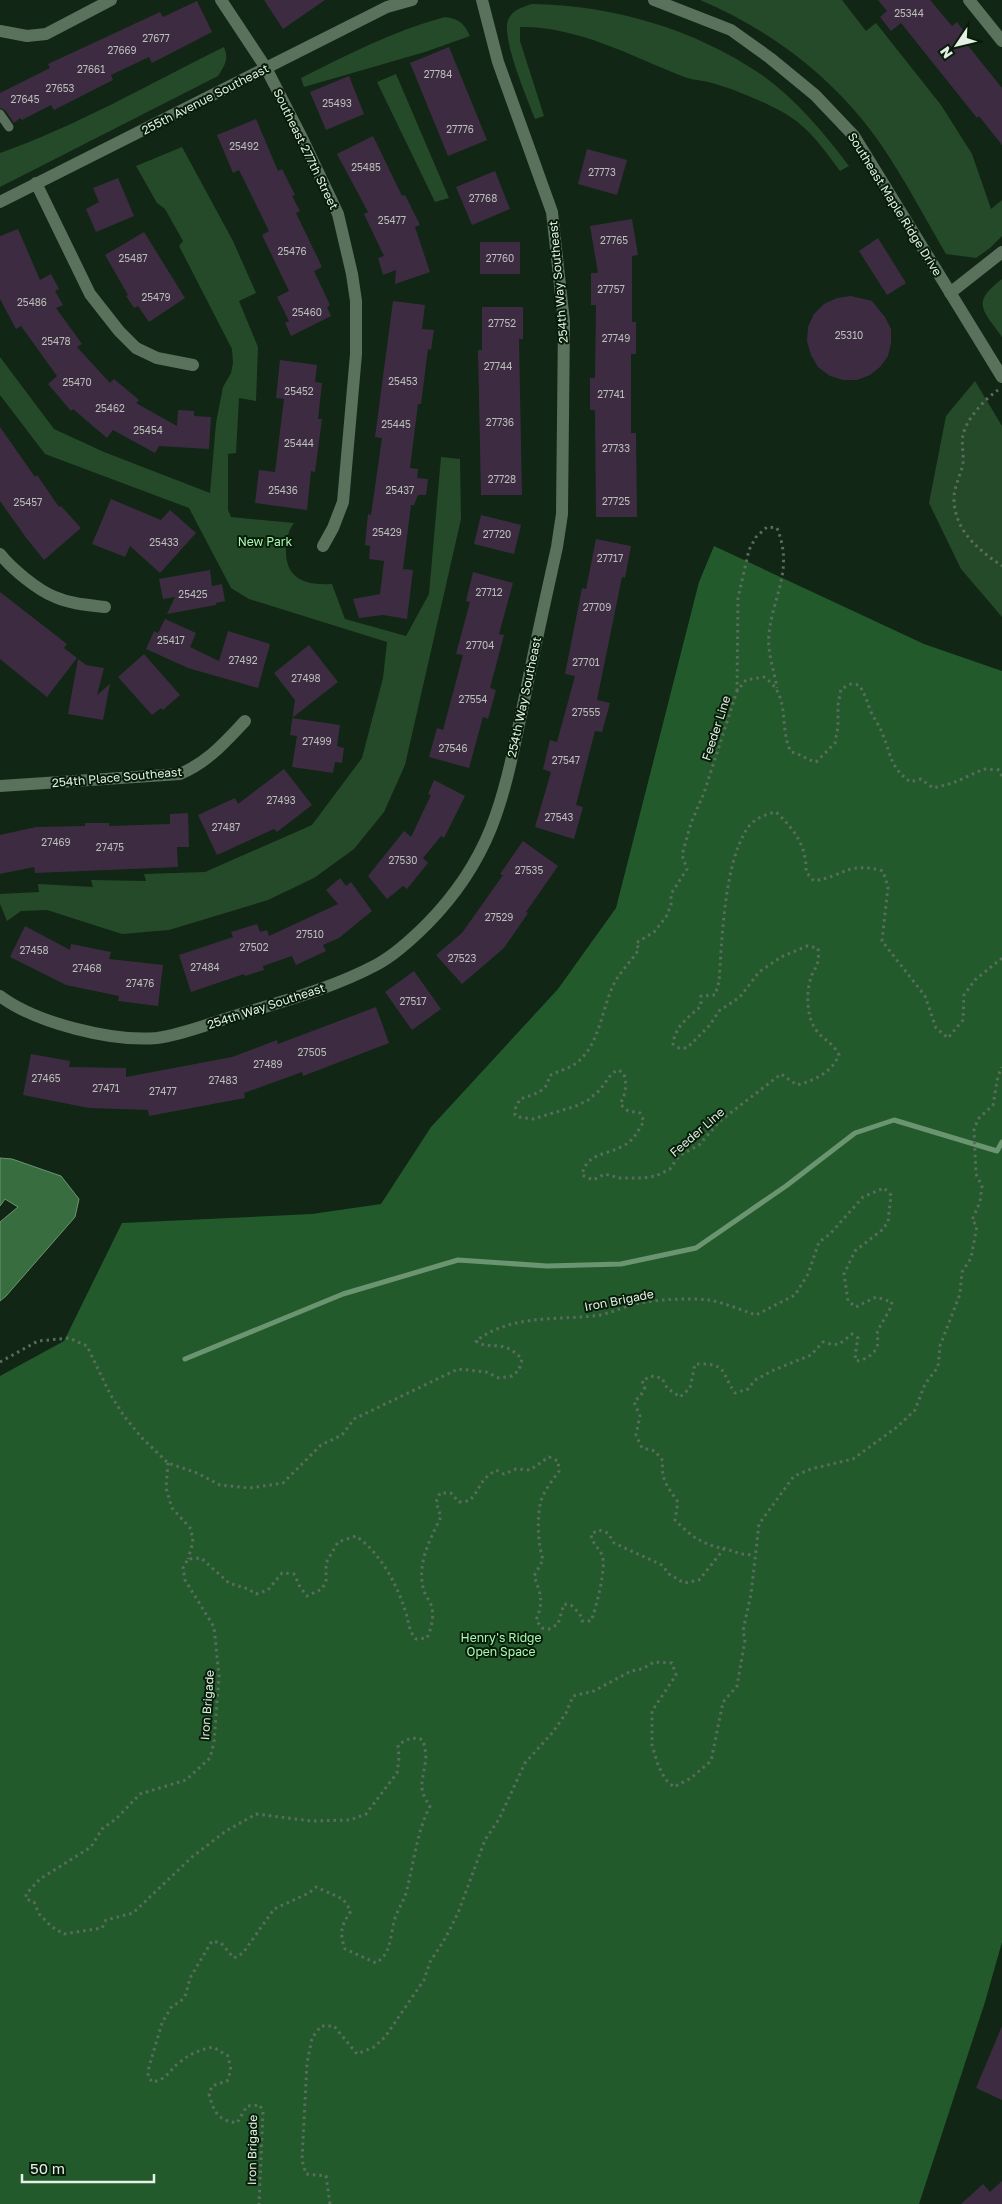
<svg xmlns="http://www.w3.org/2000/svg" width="1002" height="2204" viewBox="0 0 1002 2204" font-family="'Golos Text',sans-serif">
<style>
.green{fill:#254a29}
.forest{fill:#235a2c}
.water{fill:#386e3f;stroke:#6b9570}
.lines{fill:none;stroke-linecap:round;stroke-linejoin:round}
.stream{stroke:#6b9570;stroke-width:5}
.building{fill:#3d2c41}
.path{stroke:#5a6c5c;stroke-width:3;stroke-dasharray:2.5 4;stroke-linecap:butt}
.lane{stroke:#5a715c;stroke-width:9}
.street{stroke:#5a715c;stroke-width:12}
.labels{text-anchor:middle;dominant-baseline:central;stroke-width:4;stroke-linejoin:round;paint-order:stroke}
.number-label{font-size:10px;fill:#babfba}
.street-label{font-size:12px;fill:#e3f0e3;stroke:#081c0a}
.park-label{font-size:12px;fill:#a9f9b1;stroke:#081c0a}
</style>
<rect width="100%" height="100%" fill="#112614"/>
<path class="green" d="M700,0H842L866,31L876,23L941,105L972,154L991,209L1002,200V236L990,248L976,258L946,254C925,218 905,180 882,146C838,81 772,30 700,0Z
M532,4C612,5 695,29 762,75C796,99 824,133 849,166L840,171C826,152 810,129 789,116C770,104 730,87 708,82C700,80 691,80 682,76C631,56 577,26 520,27V41L544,116L535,119C528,100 499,34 509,18C514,9 523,7 532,4Z
M445,17C459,19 464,23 470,36L425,52L304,87L301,78C347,55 395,30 445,17Z
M224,47C229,59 225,65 218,76L0,187V153C77,126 151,83 224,47Z
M396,74L449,198L435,202L377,82Z
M182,147L233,241L256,293L239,301L258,347L256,401L239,398L236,453L228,454V510L231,517L294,523C288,531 287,538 286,549C285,579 305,586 332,584L345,619L406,636L429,594L441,457L460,459L461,519L405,765L384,812L354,849L314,878L268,900L169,930L122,934L47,910L21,911L7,921L0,904V894L39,892L38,884L93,887L91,880L146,881L144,874L205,872L312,825L362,758L383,678L387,642L249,599L231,588L189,508L45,454L0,395V357L54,429L104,452L210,493L216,423L223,387L231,373L233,363L232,349L179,246L183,241L165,209L157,203L136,166Z
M1002,279V337C982,309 971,303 1002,279Z
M975,381L1002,426V617L961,569L929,503L946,416Z"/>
<path class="forest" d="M714,546L924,644L1002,671V1942L985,2002L919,2204H0V1376L64,1341L122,1223L312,1214L381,1204L431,1127L558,989L616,908L699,582Z"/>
<path class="water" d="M0,1158L12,1159L61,1176L79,1199L75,1217L6,1296L0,1301V1222L18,1207L5,1199L0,1206Z"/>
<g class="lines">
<path class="stream" d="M185,1359L343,1294L458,1260L547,1266L621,1264L696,1248L786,1186L855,1133L894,1120L997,1151L1002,1142"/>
</g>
<path class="building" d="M264,0H325L283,29Z
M878,0H930L952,26L957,22L966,34L961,37L1002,88V145L979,116L977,118L901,23L891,31L880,17L887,11Z
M197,1L212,32L152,63L149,57L111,75L113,80L54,110L51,105L22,120L20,118L14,123L5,110L0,108V93L50,68L48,64L160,12L163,17Z
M449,47L487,140L448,156L410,63Z
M349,76L364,114L326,130L310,92Z
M256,119L278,171L282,169L295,195L292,196L300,211L296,213L322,267L314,271L330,305L327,307L331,316L291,336L285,323L289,321L277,297L289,291L262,235L269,231L239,170L233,173L217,135Z
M373,136L402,196L405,195L420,225L415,227L430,272L395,284L396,270L383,275L378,258L384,256L364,214L368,212L337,154Z
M587,149L627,160L617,195L578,184Z
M495,171L510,209L472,225L456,187Z
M118,178L134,216L96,232L86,209L99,202L93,188Z
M632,219L638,255L632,256V322H636V354H631V433H636L637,517H596L595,410H590V378H595L596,305H591V273H598L590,226Z
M18,229L40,280L51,274L59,289L55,291L63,305L56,308L82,344L77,347L110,383L114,379L139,400L136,403L177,426L178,410L194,411V416L211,417L209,449L159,446L155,453L113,430L107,438L73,409L71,411L48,384L57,376L21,326L16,329L0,299V236Z
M144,232L185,298L149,322L138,306L134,308L126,296L128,295L105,255Z
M878,238L906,283L887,295L859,251Z
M480,242H520V274H480Z
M851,296L872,301L885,317L891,329V343L888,356L880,367L870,375L857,380H843L830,376L818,367L811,355L807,341L808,327L814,314L824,304L837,298Z
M393,301L425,305L422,329L434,330L431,350L428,349L421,404H418L410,468L418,469L417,478L428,479L426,495H418L414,505H411L403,569L413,570L407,619L383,615L359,618L353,599L380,594L384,561L369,559L370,546L365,545L368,514L371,515L382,438L375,437Z
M482,307H523V339H519L522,495H481L478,350H482Z
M280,360L317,365L315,382L322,383L318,419H322L315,472L311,471L307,510L255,503L259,470L275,472L284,399L276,398Z
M0,427L35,477L37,475L59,507L61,506L81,528L44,560L27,539L0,501Z
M111,499L161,520L170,510L196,533L160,573L130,546L125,557L92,544Z
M481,515L521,525L514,554L474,544Z
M596,539L631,546L625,578L622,577L597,700L610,703L602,732L595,731L576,805L583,807L574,839L535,827L551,772L543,769L550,740L557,742L575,676L565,674L582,588L586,589Z
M210,570L212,586L222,584L225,601L216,603V605L167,614L175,597L163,599L159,579Z
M473,572L513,583L499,634L504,635L490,688L496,690L488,719L483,717L469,768L429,757L437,728L443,730L463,655L456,654L470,602L466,601Z
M0,592L67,644L64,648L77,658L47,697L0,659Z
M165,619L196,633L190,647L219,661L228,631L270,644L258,688L188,668L146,649L154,631L158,633Z
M309,645L338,682L292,718L340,725L337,746L344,748L342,763L335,762L333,773L292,767L297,736L290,735L295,700L274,673Z
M144,654L180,695L163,710L161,708L152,715L118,677Z
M78,659L86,665L104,668L97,695L110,684L103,720L68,714Z
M284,769L312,805L277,832L274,829L217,855L198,815L235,798L238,804Z
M434,780L465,796L444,838L441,836L423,858L428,863L407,889L403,886L387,899L368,876L404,831L411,837L431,795L428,794Z
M188,813L189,847H177L178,867L35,873L34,867L0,874V835L36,827L85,826V823H109V826L170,824V814Z
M523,841L558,866L526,912L528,913L504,948L462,984L436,955L462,933L503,875L500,874Z
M340,878L346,886L351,882L372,911L339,938L323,945L326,951L296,965L292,956L263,966L264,970L245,976L244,974L191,992L179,955L233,937L231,932L257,924L260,932L267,930L269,936L338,904L326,890Z
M25,926L70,950L71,944L111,952L109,959L163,965L158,1006L118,1001L119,996L66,985L10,957Z
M414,971L441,1009L412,1030L385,992Z
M376,1007L389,1043L303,1076L302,1072L244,1093L245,1098L149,1116L148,1110L89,1108L23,1095L31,1054L70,1061L69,1067L126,1068V1077L232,1057L277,1040L278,1044Z
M1002,2026V2100L976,2088Z
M1002,2181V2204H961L983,2184L990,2192Z"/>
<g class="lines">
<path class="path" d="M998,390C984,400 967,418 963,435C961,444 964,454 963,463C961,474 955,485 954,496C953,529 977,549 1002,566
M737,691L738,598L749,550L756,537L767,527L777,528C794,570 773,595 769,634C767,652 774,670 777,688
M1002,776L999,770L984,769L953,783L933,788L921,779L910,782C890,766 892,758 883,735C880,726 874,719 870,710C867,701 865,694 859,685L851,684L841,689L838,705V727L835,743L816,762C807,760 801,754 791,752C778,726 792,696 764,677L746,680L737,691L704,793L691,823L682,855L687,869L671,894V905L666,917L654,932L636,943L639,949C632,960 623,969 616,980C602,1005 601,1040 580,1060C571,1069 559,1070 549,1076C548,1092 534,1094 520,1099L515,1109V1115L519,1117L533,1119L576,1106L588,1100L600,1090L612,1073L619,1070L624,1074C627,1086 626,1093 620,1104L628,1111L640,1113L644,1121C638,1131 633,1142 621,1147C605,1155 586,1154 582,1175L593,1180L605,1174L619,1178H643L656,1176L670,1169L679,1156L699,1145L720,1121L781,1074L797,1085C815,1080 831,1073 839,1055C831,1040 824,1041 816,1030C807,1018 806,995 810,981C814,965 820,969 818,948L807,946L781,957L759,972L740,997L719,1011L710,1025L687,1048H679L673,1044C675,1026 688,1018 701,1006V996L715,995L719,982C722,940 724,864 747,829C753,819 766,814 776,812C794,829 807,846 806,872L814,881C844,876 849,861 883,871L888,887L882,941L925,996L936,1028L948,1038L963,1020L964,995L975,980L1002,958
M0,1362L38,1341L69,1338L87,1346L110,1394L124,1416L141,1437L168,1463L197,1473L220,1485L250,1488L283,1483L321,1445L342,1435L354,1419L458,1369L486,1372L499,1378L512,1376L519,1370L522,1359C517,1354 512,1349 504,1347C494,1344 484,1348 476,1341C510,1315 553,1320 593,1316C609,1315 625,1305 641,1303C662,1299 688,1298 709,1300C725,1303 741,1310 756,1315L795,1295L808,1274L819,1242L830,1234L863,1197L884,1188L891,1195L888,1222L882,1230L855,1251L844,1274L848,1301L856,1307L876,1297L892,1302C890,1314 879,1324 877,1334C877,1337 878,1339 878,1342C877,1353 866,1360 856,1361L855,1355L858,1338L852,1334C839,1344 840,1347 823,1342L811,1355L774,1370L755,1380L748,1389L735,1393C720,1371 728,1363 695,1364L690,1388L680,1397L667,1388L662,1378L651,1376L642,1381L645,1387L641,1395L634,1402L640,1416L636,1435L642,1448L655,1451L663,1461C660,1478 668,1488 678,1502L675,1520C692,1537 700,1543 724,1549L699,1580L684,1583L669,1574L662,1565L614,1543L608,1533L599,1530L591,1534C592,1544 598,1546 602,1555C607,1566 596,1609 591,1621H582L580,1614L571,1605L564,1604L558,1624L549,1629L542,1628L536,1620C544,1601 541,1595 534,1576L543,1560C538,1544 537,1522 540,1505C542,1493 552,1481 559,1471L558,1461L549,1457L530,1470L516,1469L504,1474L496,1470C477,1482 482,1488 469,1501L459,1502L451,1493H440L436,1502L441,1517C430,1539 416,1565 424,1591C426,1597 431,1602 432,1608C434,1618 431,1629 427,1638L416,1639C408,1631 409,1620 405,1610C396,1582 380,1553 356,1536L338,1542L326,1563V1581L322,1589L307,1596L300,1587L294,1574L282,1573L268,1590L256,1594L248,1589L229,1583L201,1558L188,1559L183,1568L185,1580L214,1627L219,1676L214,1742L210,1758L186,1780L140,1794L117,1818L102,1829L91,1847L40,1879L26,1894V1899L34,1902L39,1914L52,1927L64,1934L102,1928L106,1920L133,1913L192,1857L226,1831L256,1814L312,1821L350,1820L366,1814L397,1773L399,1758L398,1745C407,1739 413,1736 423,1740C425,1748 427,1756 425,1764C422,1784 418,1789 430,1806C416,1834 414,1864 406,1893C403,1903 396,1912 394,1922C390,1937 391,1954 376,1963L345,1949C339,1932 341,1926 351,1911L343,1899L316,1887L309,1893L274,1909L243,1953L234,1958L221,1943L212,1941L190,1978L186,1994L180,2002L172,2006L162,2023L149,2067L148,2076L152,2082C167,2080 169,2070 180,2062C191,2053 200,2050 213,2047L228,2056L231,2070L227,2081L212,2086L209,2094C214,2112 217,2120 237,2123L247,2106L260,2105L263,2112L259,2204
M168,1463L166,1488L172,1508L191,1529L193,1542L188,1559
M723,1548L741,1554L754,1555
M330,2204L326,2176L306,2174L302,2160L307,2063L312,2038L321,2026H334L357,2054L374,2047L385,2037L424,1980L430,1962L446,1937L458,1913L485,1840L499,1819L525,1763L553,1732L566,1713L573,1696L594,1691L631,1671L642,1669L654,1662L672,1663L676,1675L652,1711V1745L658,1765L665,1779L674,1787L691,1778L711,1761L723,1702L737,1686L745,1640L743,1631L751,1594L759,1524L794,1476L811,1469L853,1459L897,1427L915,1410L925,1384L938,1367L940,1346L960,1294L962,1272L971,1258L977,1226L972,1220L980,1202L982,1186L976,1174L974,1130L978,1119L993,1105L998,1076L1002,1067"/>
<path class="lane" d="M0,114L9,127"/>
<path class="street" d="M221,0L266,68L302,138L338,214L352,274L356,301V354L343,502L333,528L323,546
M654,0L731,30L770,58L815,95L854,136L1002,377
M969,0L1002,41
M0,31L27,36L46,34L111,0
M36,183L90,294L119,331L136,348L157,358L193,365
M0,202L387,7L412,0
M950,293L1002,252
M0,554C11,568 37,590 55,597C71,604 88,605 105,607
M0,786L180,774C208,762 224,743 245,721
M0,996C36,1023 112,1042 157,1038C180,1035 203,1026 225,1019C276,1003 329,990 376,965C395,955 412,939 427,924C497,853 505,789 525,696C535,646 546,597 557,547L562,514L564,322L552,212L498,62L482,0"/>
</g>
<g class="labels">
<g class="number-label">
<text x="909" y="13">25344</text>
<text x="156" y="38">27677</text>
<text x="122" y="50">27669</text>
<text x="91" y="69">27661</text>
<text x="438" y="74">27784</text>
<text x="60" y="88">27653</text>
<text x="25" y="99">27645</text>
<text x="337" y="103">25493</text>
<text x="460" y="129">27776</text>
<text x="244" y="146">25492</text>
<text x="366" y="167">25485</text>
<text x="602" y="172">27773</text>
<text x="483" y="198">27768</text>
<text x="392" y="220">25477</text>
<text x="614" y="240">27765</text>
<text x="292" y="251">25476</text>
<text x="133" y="258">25487</text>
<text x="500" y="258">27760</text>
<text x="611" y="289">27757</text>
<text x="156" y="297">25479</text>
<text x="32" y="302">25486</text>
<text x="307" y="312">25460</text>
<text x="502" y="323">27752</text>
<text x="849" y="335">25310</text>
<text x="616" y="338">27749</text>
<text x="56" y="341">25478</text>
<text x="498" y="366">27744</text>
<text x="403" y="381">25453</text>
<text x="77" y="382">25470</text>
<text x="299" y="391">25452</text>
<text x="611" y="394">27741</text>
<text x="110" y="408">25462</text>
<text x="500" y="422">27736</text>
<text x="396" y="424">25445</text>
<text x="148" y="430">25454</text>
<text x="299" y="443">25444</text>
<text x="616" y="448">27733</text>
<text x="502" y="479">27728</text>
<text x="283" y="490">25436</text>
<text x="400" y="490">25437</text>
<text x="616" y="501">27725</text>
<text x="28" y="502">25457</text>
<text x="387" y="532">25429</text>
<text x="497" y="534">27720</text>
<text x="164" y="542">25433</text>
<text x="610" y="558">27717</text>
<text x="489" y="592">27712</text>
<text x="193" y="594">25425</text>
<text x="597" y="607">27709</text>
<text x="171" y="640">25417</text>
<text x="480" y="645">27704</text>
<text x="243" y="660">27492</text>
<text x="586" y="662">27701</text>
<text x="306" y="678">27498</text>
<text x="473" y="699">27554</text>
<text x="586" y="712">27555</text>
<text x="317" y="741">27499</text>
<text x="453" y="748">27546</text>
<text x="566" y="760">27547</text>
<text x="281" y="800">27493</text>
<text x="559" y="817">27543</text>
<text x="226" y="827">27487</text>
<text x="56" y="842">27469</text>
<text x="110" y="847">27475</text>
<text x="403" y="860">27530</text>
<text x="529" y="870">27535</text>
<text x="499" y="917">27529</text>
<text x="310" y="934">27510</text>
<text x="254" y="947">27502</text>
<text x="34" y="950">27458</text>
<text x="462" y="958">27523</text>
<text x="205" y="967">27484</text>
<text x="87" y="968">27468</text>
<text x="140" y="983">27476</text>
<text x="413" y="1001">27517</text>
<text x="312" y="1052">27505</text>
<text x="268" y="1064">27489</text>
<text x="46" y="1078">27465</text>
<text x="223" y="1080">27483</text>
<text x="106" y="1088">27471</text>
<text x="163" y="1091">27477</text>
</g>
<g class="street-label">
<text transform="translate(205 99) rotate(-27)">255th Avenue Southeast</text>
<text transform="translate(306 149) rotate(64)">Southeast 277th Street</text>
<text transform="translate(895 204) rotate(58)">Southeast Maple Ridge Drive</text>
<text transform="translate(558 282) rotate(-95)">254th Way Southeast</text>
<text transform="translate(524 697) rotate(-78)">254th Way Southeast</text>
<text transform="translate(716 728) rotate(-72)">Feeder Line</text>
<text transform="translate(117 777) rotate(-5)">254th Place Southeast</text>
<text transform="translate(266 1006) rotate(-18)">254th Way Southeast</text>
<text transform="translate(697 1132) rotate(-41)">Feeder Line</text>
<text transform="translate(619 1300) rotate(-11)">Iron Brigade</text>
<text transform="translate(207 1705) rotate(-86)">Iron Brigade</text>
<text transform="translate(252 2150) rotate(-89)">Iron Brigade</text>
</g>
<g class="park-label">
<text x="265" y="541">New Park</text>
<text x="501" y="1637">Henry's Ridge<tspan x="501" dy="14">Open Space</tspan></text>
</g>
</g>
<g transform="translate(957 45) rotate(235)" stroke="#081c0a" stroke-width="4" paint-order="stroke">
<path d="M0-4L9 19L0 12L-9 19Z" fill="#e3f0e3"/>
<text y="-8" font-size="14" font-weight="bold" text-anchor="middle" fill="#e3f0e3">N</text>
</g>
<path d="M22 2174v8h132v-8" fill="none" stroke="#e3f0e3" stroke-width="2.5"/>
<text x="30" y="2174" font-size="15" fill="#e3f0e3" stroke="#081c0a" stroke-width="4" paint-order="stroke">50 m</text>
</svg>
